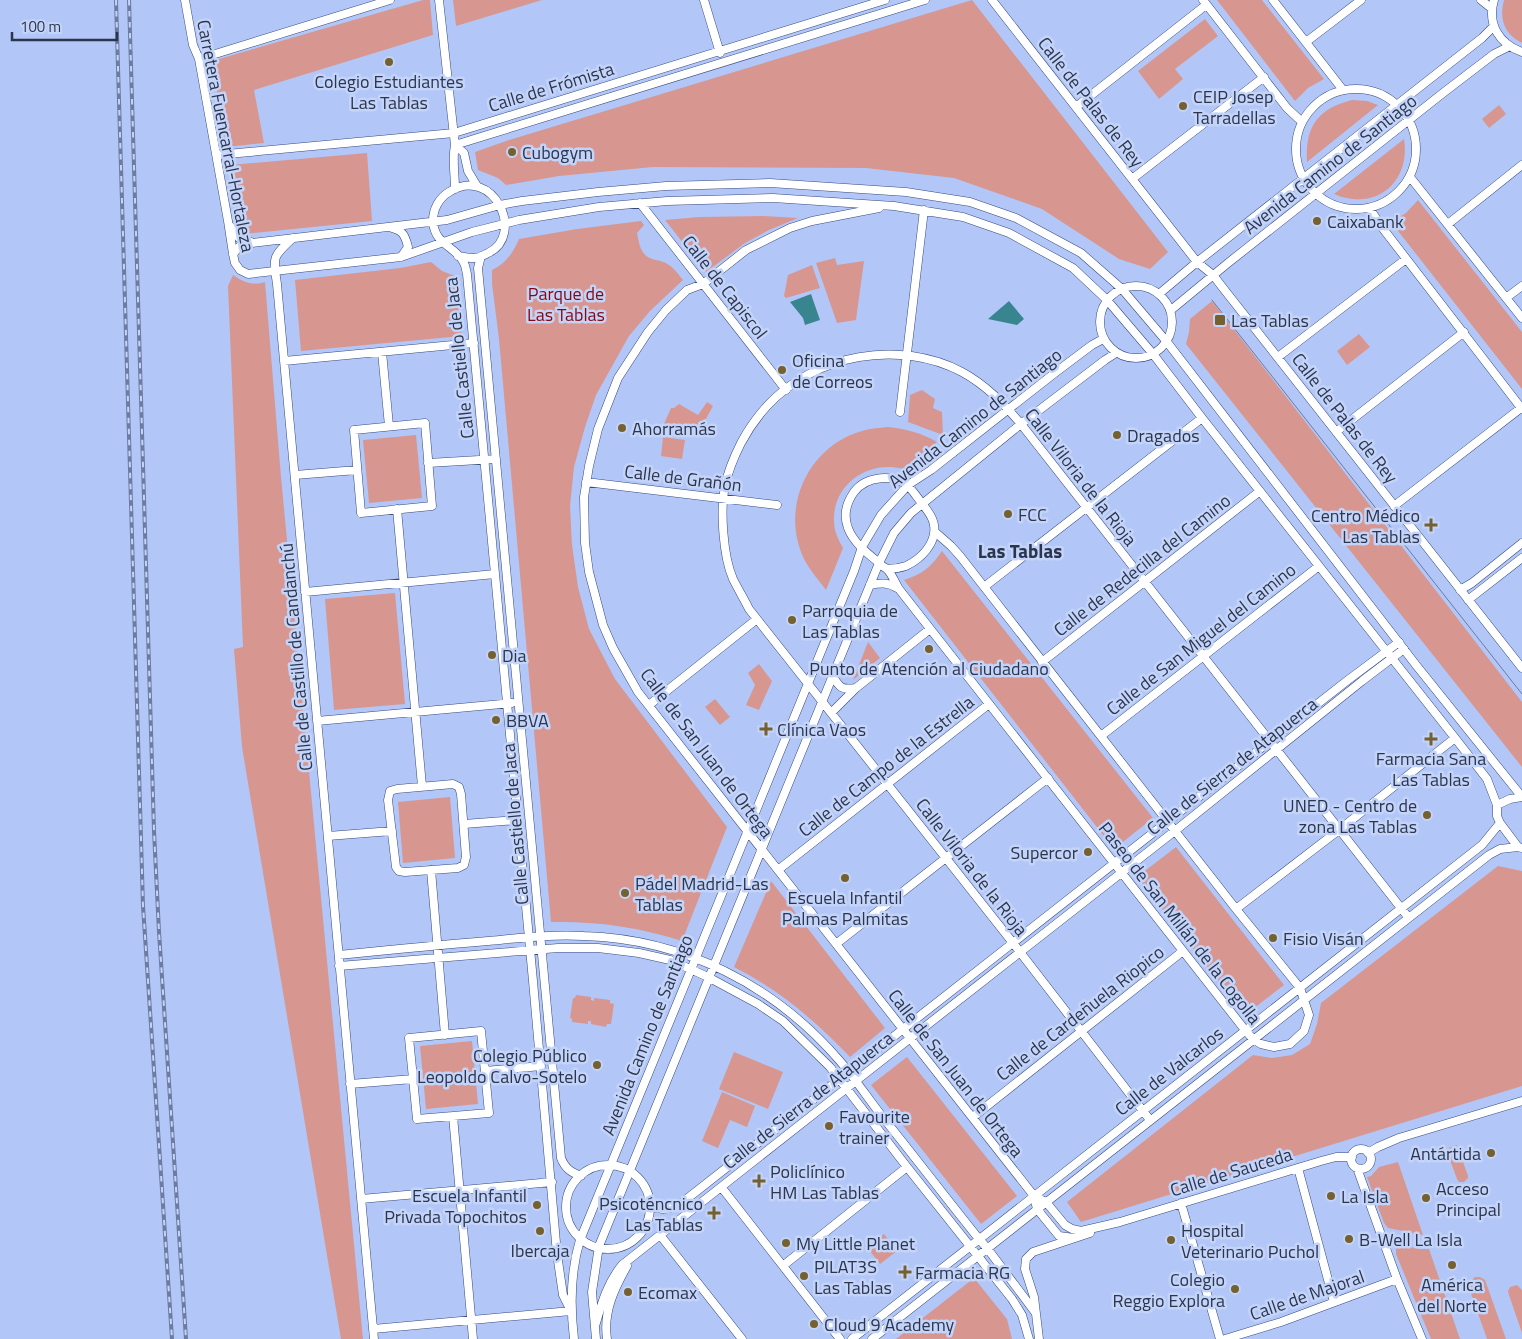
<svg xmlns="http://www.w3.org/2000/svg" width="1522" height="1339" viewBox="0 0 1522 1339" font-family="'Titillium Web',sans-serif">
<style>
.green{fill:#d79790}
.water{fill:#38858f}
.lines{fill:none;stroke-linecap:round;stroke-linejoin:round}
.minor-casing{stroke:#364a7e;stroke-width:9}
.minor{stroke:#fff;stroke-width:8}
.tram{stroke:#6c7ba0;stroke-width:1}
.rail-casing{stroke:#6c7ba0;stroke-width:4}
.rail{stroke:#c4d4f9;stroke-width:2;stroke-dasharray:5.5;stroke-linecap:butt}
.poi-dot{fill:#75602f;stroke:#c4d4f9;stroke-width:2}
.labels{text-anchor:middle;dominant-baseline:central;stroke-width:5;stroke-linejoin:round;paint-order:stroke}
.poi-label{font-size:18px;fill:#2b354e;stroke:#c4d4f9;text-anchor:start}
.street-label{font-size:18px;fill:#2b354e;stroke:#c4d4f9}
.park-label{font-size:18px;fill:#87060e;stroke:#c4d4f9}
.neighbourhood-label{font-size:19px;font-weight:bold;fill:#2b354e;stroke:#c4d4f9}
</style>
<rect width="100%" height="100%" fill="#b2c7f8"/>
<path class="green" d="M423,0H430L433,35L254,90L264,143L226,147L212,61Z
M453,0H542L456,26Z
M972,0L1168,252L1150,269L1119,259L1042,209L954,178L866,168L653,167L559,176L506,185L498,178L478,170L475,152L509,140Z
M1217,0H1262L1324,79L1308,88L1295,101Z
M1504,0H1522V43C1504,34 1499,19 1504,0Z
M1205,19L1218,36L1175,69L1183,79L1159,99L1138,71Z
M1352,100L1367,101L1378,105L1307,162C1305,127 1317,109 1352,100Z
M1499,105L1506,114L1489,128L1482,119Z
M1404,139C1411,183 1375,212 1334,194Z
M367,153L372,221L243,234L230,165Z
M1418,200L1522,332V389L1391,222L1406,213Z
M764,216L798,218L769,230L745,243L706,272L665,220L699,217Z
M641,221L644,225L637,233C639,242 640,254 650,258C656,261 663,260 669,265C674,268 679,275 683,280L650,311L629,336L596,395L585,427L574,467L570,506L572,545L578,587L589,629L615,679L727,827L682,941C639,927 596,921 551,922L499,339L492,284V270C506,263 513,253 519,239L577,229Z
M835,258L837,265L864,261L856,320L837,323L816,263Z
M431,262L442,271L455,276L462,336L301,351L295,280L400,268Z
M812,265L820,288L786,298L784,296L788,275Z
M233,275C243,282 253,286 265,282L281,477L363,1339H341L242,747L234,649L243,647L228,286Z
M1212,301L1522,702V767L1186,344L1189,332L1190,319Z
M1359,334L1370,347L1347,365L1337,351Z
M922,390L935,399L933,408L942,412L943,435L908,422L910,395Z
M707,402L713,406L696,437L664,424L671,408H674L679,404L698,415Z
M888,427C906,429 922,433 937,442L903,469C865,459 827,489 835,530C837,537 840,543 843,548L826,590C817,578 806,566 801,552C782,502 811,445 862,431C871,428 880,428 888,427Z
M416,435L422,498L369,503L363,440Z
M663,437L685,440L682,459L661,456Z
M942,551L1153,818L1114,849L904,580C924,573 930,568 942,551Z
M395,593L405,704L334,710L325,599Z
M868,642L880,658L853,680Z
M759,664L772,681L759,710L746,705L755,685L748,673Z
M715,699L730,717L720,725L705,707Z
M450,797L455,858L403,863L398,802Z
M1176,847L1284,985L1245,1015L1137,877Z
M1498,866L1522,871V1086L1081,1222L1067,1202L1253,1055L1272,1058L1292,1055L1310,1044L1317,1024L1321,1003Z
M771,881L885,1028L850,1057C814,1020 781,991 734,967Z
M576,995L591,997V1000L594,1001V998L610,1000V1003L614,1004L611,1024H607L606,1027L591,1024V1021H588V1024L572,1022V1019L570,1018L573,998H575Z
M472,1041L478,1104L426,1109L420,1046Z
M734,1052L783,1072L768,1109L719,1089Z
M907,1057L1017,1196L981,1224L871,1085Z
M722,1092L755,1106L747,1127L730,1120L718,1148L702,1141Z
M1457,1145L1468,1176V1178L1464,1182H1459L1457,1179L1446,1149Z
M1398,1162L1423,1235L1388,1228L1384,1223L1367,1177L1371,1176L1379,1167Z
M884,1234L897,1251L880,1264L867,1247Z
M1403,1245L1420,1249H1429L1460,1339H1431L1396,1254V1249L1398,1246Z
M1475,1277H1480L1485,1280L1506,1339H1487L1469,1288V1283Z
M974,1278L1007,1319L1012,1339H896Z
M1517,1285L1522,1290V1333L1509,1295L1508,1291L1510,1287Z"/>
<path class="water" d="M811,294L820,320L805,325L803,318L790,302Z
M1009,301L1024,319L1017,325L988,319Z"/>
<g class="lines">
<defs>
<path id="minor" d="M185,0L193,45L199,59L228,221L233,254L235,263L240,270L248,274L401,257L472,232L519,220L599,207L667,201L773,198L894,206L963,217L1009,233L1073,268L1107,300L1153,354L1202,418L1455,738L1487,779L1497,805V816L1500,823L1518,847L1522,848
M439,0L455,145C452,159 455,174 455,189
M704,0L720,53
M992,0L1197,262L1213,275L1223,288L1522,668
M1203,0L1287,108L1302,122
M1273,0L1343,90
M1481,0L1491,8
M1494,0C1487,24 1499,44 1522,52
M1306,42L1361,0
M199,59L390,0
M1296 149a60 60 0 1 1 120 0a60 60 0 1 1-120 0Z
M1076,107L1206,5
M455,145L925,0
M455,145L464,153L468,171L477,186
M217,155L454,133L885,0
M1410,177L1522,318
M1132,179L1264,77
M640,203L786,390
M879,208L812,221L790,228L746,250L703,284L687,290L666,310L648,332L618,378L598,429L589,466L584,497L585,543L589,572L603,625L613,648L638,692L1034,1196L1037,1209L1059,1236L1074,1238
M1370,209L1381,226L1522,409
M1448,224L1522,165
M230,226L239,238L251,242
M392,228C403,231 405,235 408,247L401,257
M293,238C272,257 273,257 277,284L374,1339
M233,254L240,246L252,243L447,220L500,205L522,201L598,192L666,186L770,183L906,192L970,202L1016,218L1081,253L1122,289L1167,342L1416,665L1522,797
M458,256C463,257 469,258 474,258C479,258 484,255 488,253C526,236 494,164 449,192C439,198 433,209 433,221C434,245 456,246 464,263C466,267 466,271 467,274L533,981L557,1254L563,1295L571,1311
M481,256L478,268L561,1158C565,1168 570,1172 581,1176
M1100 322a36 36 0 1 1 72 0a36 36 0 1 1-72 0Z
M1159,294L1197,262L1482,38L1493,27
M1506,298L1522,286
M1171,310L1228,263L1443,93L1494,54L1510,46
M382,352L389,426
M1278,357L1406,259
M284,361L474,343
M900,412L924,210
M425,423L432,506L361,513L354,430Z
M1336,432L1464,332
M428,463L496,459
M295,475L357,470
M586,482L777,505
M1394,506L1521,408
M397,509L422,786
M887,569C893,569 900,568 906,566C921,559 937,543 934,525C933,516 926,509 921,502C917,497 913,491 909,487C895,473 866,476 854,492C847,502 843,515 848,528C853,542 867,553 878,562C880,565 884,567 887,569C892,574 895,583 899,589L1245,1030L1253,1039L1261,1044L1274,1047L1290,1044L1304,1031L1309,1015L1300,988L1236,909L960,556L951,546L935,532
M870,585C880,583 888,582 897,588
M984,587L1202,418
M1460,590L1472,583L1522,543
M305,592L495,574
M1468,600L1522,558
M1042,662L1260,491
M832,675C840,688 841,690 856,688
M649,705L757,619
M831,713L856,688L930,629
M317,721L512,703
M1101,736L1319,566
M453,784L459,787L461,794L466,857L464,865L458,868L405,872L399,871L396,867L388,800L390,791L397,789Z
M1497,805L1510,799L1522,797
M464,824L518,820
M328,836L392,831
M431,870L445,1035
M778,870L989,704
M1236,909L1339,830L1455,738
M836,944L1048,778
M339,955C388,950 438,945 488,941C520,938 552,934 584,936C684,939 774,985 839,1060C854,1077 867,1097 881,1115C914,1156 946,1198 979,1239L987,1248L1035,1312
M339,966L558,948H598L639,953L670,960L708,977L758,1004L783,1021L830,1067L907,1167L1012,1299L1022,1315L1029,1339
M481,1031L489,1113L417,1119L409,1038Z
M485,1071L541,1066
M350,1084L413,1079
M453,1116L473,1339
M973,1117L1183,951
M1150,1120L1013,943L749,609C744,599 738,589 733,579C723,556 720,510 725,486C728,471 734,457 741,443C748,430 757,417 767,406C815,354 899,339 962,372C986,385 1004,404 1021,424L1408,917
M1351 1159a10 10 0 1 1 20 0a10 10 0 1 1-20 0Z
M1368,1153L1378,1147L1399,1138L1522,1101
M566 1207a42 42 0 1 1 84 0a42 42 0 1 1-84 0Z
M1298,1168L1334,1302
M1357,1168L1397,1279L1422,1339
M722,1188L840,1339
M1034,1196L1046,1202L1065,1225L1072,1229L1081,1231L1120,1222L1321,1161L1336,1157H1352
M361,1199L552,1182
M1181,1203L1220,1339
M650,1206C661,1210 668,1210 679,1205L1270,741L1348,680L1399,642
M660,1235L742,1339
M784,1265L907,1167
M596,1323C602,1302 608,1282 622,1265L834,1098L1176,830L1362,681L1404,649
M373,1329L571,1311
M574,1339C570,1305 570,1273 580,1240C671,1017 764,794 854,571L862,547L881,515L908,485L931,470L1056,372L1092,345L1103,339
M596,1339L592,1292L599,1246L879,563L894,533L911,513L1021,424L1105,360L1116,353
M607,1339C603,1312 614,1289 627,1266
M852,1339L1482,845L1500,823
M872,1339L1489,855L1500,849L1518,847
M1039,1339L1034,1297L1025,1269L1026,1259L1033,1252L1090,1233
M1225,1339L1281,1322L1397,1279"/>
</defs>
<use href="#minor" class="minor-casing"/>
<use href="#minor" class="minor"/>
<path class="tram" d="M1212,300L1522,694"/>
<defs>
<path id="rail" d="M116,0L143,906L172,1339
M129,0L154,831L159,932L186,1339"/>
</defs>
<use href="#rail" class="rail-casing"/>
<use href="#rail" class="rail"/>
</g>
<g class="poi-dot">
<circle cx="389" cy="62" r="5"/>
<circle cx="1183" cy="106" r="5"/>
<circle cx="512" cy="152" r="5"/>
<circle cx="1317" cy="221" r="5"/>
<rect x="1214" y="314" width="12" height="12" rx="2.5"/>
<circle cx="782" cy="370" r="5"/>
<circle cx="622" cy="428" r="5"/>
<circle cx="1117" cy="435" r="5"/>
<circle cx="1008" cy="514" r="5"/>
<path d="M1428.5 517.5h5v5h5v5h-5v5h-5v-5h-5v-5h5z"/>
<circle cx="792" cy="620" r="5"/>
<circle cx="929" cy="649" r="5"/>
<circle cx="492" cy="655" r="5"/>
<circle cx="496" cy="720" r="5"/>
<path d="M763.5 721.5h5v5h5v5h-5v5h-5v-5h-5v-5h5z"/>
<path d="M1428.5 731.5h5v5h5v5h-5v5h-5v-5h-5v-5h5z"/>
<circle cx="1427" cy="815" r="5"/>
<circle cx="1088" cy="852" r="5"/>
<circle cx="845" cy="878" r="5"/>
<circle cx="625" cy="893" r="5"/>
<circle cx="1273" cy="938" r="5"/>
<circle cx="597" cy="1065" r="5"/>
<circle cx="829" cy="1126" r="5"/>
<circle cx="1491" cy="1153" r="5"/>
<path d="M756.5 1173.5h5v5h5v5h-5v5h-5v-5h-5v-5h5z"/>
<circle cx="1331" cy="1196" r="5"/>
<circle cx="1426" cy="1198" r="5"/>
<circle cx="537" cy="1205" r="5"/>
<path d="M711.5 1205.5h5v5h5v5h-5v5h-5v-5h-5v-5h5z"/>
<circle cx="540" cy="1231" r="5"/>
<circle cx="1349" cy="1239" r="5"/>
<circle cx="1171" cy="1240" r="5"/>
<circle cx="786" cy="1243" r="5"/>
<circle cx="1452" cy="1265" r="5"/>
<path d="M902.5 1264.5h5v5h5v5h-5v5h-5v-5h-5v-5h5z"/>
<circle cx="804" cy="1276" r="5"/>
<circle cx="1235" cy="1289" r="5"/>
<circle cx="628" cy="1292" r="5"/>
<circle cx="814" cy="1324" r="5"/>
</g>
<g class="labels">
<g class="poi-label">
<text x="389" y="81" text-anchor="middle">Colegio Estudiantes<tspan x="389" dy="21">Las Tablas</tspan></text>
<text x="1193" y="96">CEIP Josep<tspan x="1193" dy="21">Tarradellas</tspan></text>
<text x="522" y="152">Cubogym</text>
<text x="1327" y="221">Caixabank</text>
<text x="1231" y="320">Las Tablas</text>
<text x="792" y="360">Oficina<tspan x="792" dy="21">de Correos</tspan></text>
<text x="632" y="428">Ahorramás</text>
<text x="1127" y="435">Dragados</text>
<text x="1018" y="514">FCC</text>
<text x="1420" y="515" text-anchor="end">Centro Médico<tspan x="1420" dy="21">Las Tablas</tspan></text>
<text x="802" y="610">Parroquia de<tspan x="802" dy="21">Las Tablas</tspan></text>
<text x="502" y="655">Dia</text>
<text x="929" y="668" text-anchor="middle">Punto de Atención al Ciudadano</text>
<text x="506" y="720">BBVA</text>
<text x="777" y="729">Clínica Vaos</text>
<text x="1431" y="758" text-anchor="middle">Farmacia Sana<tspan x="1431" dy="21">Las Tablas</tspan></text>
<text x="1417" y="805" text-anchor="end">UNED - Centro de<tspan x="1417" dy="21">zona Las Tablas</tspan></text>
<text x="1078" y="852" text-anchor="end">Supercor</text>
<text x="635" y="883">Pádel Madrid-Las<tspan x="635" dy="21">Tablas</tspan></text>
<text x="845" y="897" text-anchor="middle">Escuela Infantil<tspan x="845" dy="21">Palmas Palmitas</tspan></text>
<text x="1283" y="938">Fisio Visán</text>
<text x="587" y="1055" text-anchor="end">Colegio Público<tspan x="587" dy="21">Leopoldo Calvo-Sotelo</tspan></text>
<text x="839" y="1116">Favourite<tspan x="839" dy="21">trainer</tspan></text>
<text x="1481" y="1153" text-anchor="end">Antártida</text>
<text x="770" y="1171">Policlínico<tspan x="770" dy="21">HM Las Tablas</tspan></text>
<text x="1436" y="1188">Acceso<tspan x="1436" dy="21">Principal</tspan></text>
<text x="527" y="1195" text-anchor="end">Escuela Infantil<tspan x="527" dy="21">Privada Topochitos</tspan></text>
<text x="1341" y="1196">La Isla</text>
<text x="703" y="1203" text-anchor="end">Psicoténcnico<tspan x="703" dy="21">Las Tablas</tspan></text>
<text x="1181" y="1230">Hospital<tspan x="1181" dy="21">Veterinario Puchol</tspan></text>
<text x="1359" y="1239">B-Well La Isla</text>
<text x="796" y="1243">My Little Planet</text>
<text x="540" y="1250" text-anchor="middle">Ibercaja</text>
<text x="814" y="1266">PILAT3S<tspan x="814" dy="21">Las Tablas</tspan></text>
<text x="915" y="1272">Farmacia RG</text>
<text x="1225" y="1279" text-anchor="end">Colegio<tspan x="1225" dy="21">Reggio Explora</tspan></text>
<text x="1452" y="1284" text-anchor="middle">América<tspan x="1452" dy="21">del Norte</tspan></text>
<text x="638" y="1292">Ecomax</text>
<text x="824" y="1324">Cloud 9 Academy</text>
</g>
<g class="street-label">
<text transform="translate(551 87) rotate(-17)">Calle de Frómista</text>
<text transform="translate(1091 102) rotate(52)">Calle de Palas de Rey</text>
<text transform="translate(226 136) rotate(79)">Carretera Fuencarral-Hortaleza</text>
<text transform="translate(1330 164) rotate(-38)">Avenida Camino de Santiago</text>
<text transform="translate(725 287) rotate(52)">Calle de Capiscol</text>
<text transform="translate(459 358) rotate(-96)">Calle Castiello de Jaca</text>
<text transform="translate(975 418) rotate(-38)">Avenida Camino de Santiago</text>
<text transform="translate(1345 418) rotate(52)">Calle de Palas de Rey</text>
<text transform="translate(1081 477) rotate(52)">Calle Viloria de la Rioja</text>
<text transform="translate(683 478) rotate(7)">Calle de Grañón</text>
<text transform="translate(1142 565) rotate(-38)">Calle de Redecilla del Camino</text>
<text transform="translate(1201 639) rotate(-38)">Calle de San Miguel del Camino</text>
<text transform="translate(296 657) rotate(-95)">Calle de Castillo de Candanchú</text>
<text transform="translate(707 753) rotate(53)">Calle de San Juan de Ortega</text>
<text transform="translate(886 766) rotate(-38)">Calle de Campo de la Estrella</text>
<text transform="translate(1232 766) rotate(-38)">Calle de Sierra de Atapuerca</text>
<text transform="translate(515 824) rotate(-95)">Calle Castiello de Jaca</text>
<text transform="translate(972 867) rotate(52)">Calle Viloria de la Rioja</text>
<text transform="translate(1180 923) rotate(52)">Paseo de San Millán de la Cogolla</text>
<text transform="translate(1080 1013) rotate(-38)">Calle de Cardeñuela Riopico</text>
<text transform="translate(647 1035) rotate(-68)">Avenida Camino de Santiago</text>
<text transform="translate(1169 1071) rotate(-38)">Calle de Valcarlos</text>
<text transform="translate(956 1073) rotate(52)">Calle de San Juan de Ortega</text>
<text transform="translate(808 1100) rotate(-38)">Calle de Sierra de Atapuerca</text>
<text transform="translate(1231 1172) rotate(-17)">Calle de Sauceda</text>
<text transform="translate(1307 1295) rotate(-19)">Calle de Majoral</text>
</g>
<g class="park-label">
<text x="566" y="293">Parque de<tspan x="566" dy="21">Las Tablas</tspan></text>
</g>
<g class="neighbourhood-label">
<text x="1020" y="550">Las Tablas</text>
</g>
</g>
<path d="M12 32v8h105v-8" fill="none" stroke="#2b354e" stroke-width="2.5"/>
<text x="20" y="32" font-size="15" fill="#2b354e" stroke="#c4d4f9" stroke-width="4" paint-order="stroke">100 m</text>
</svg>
